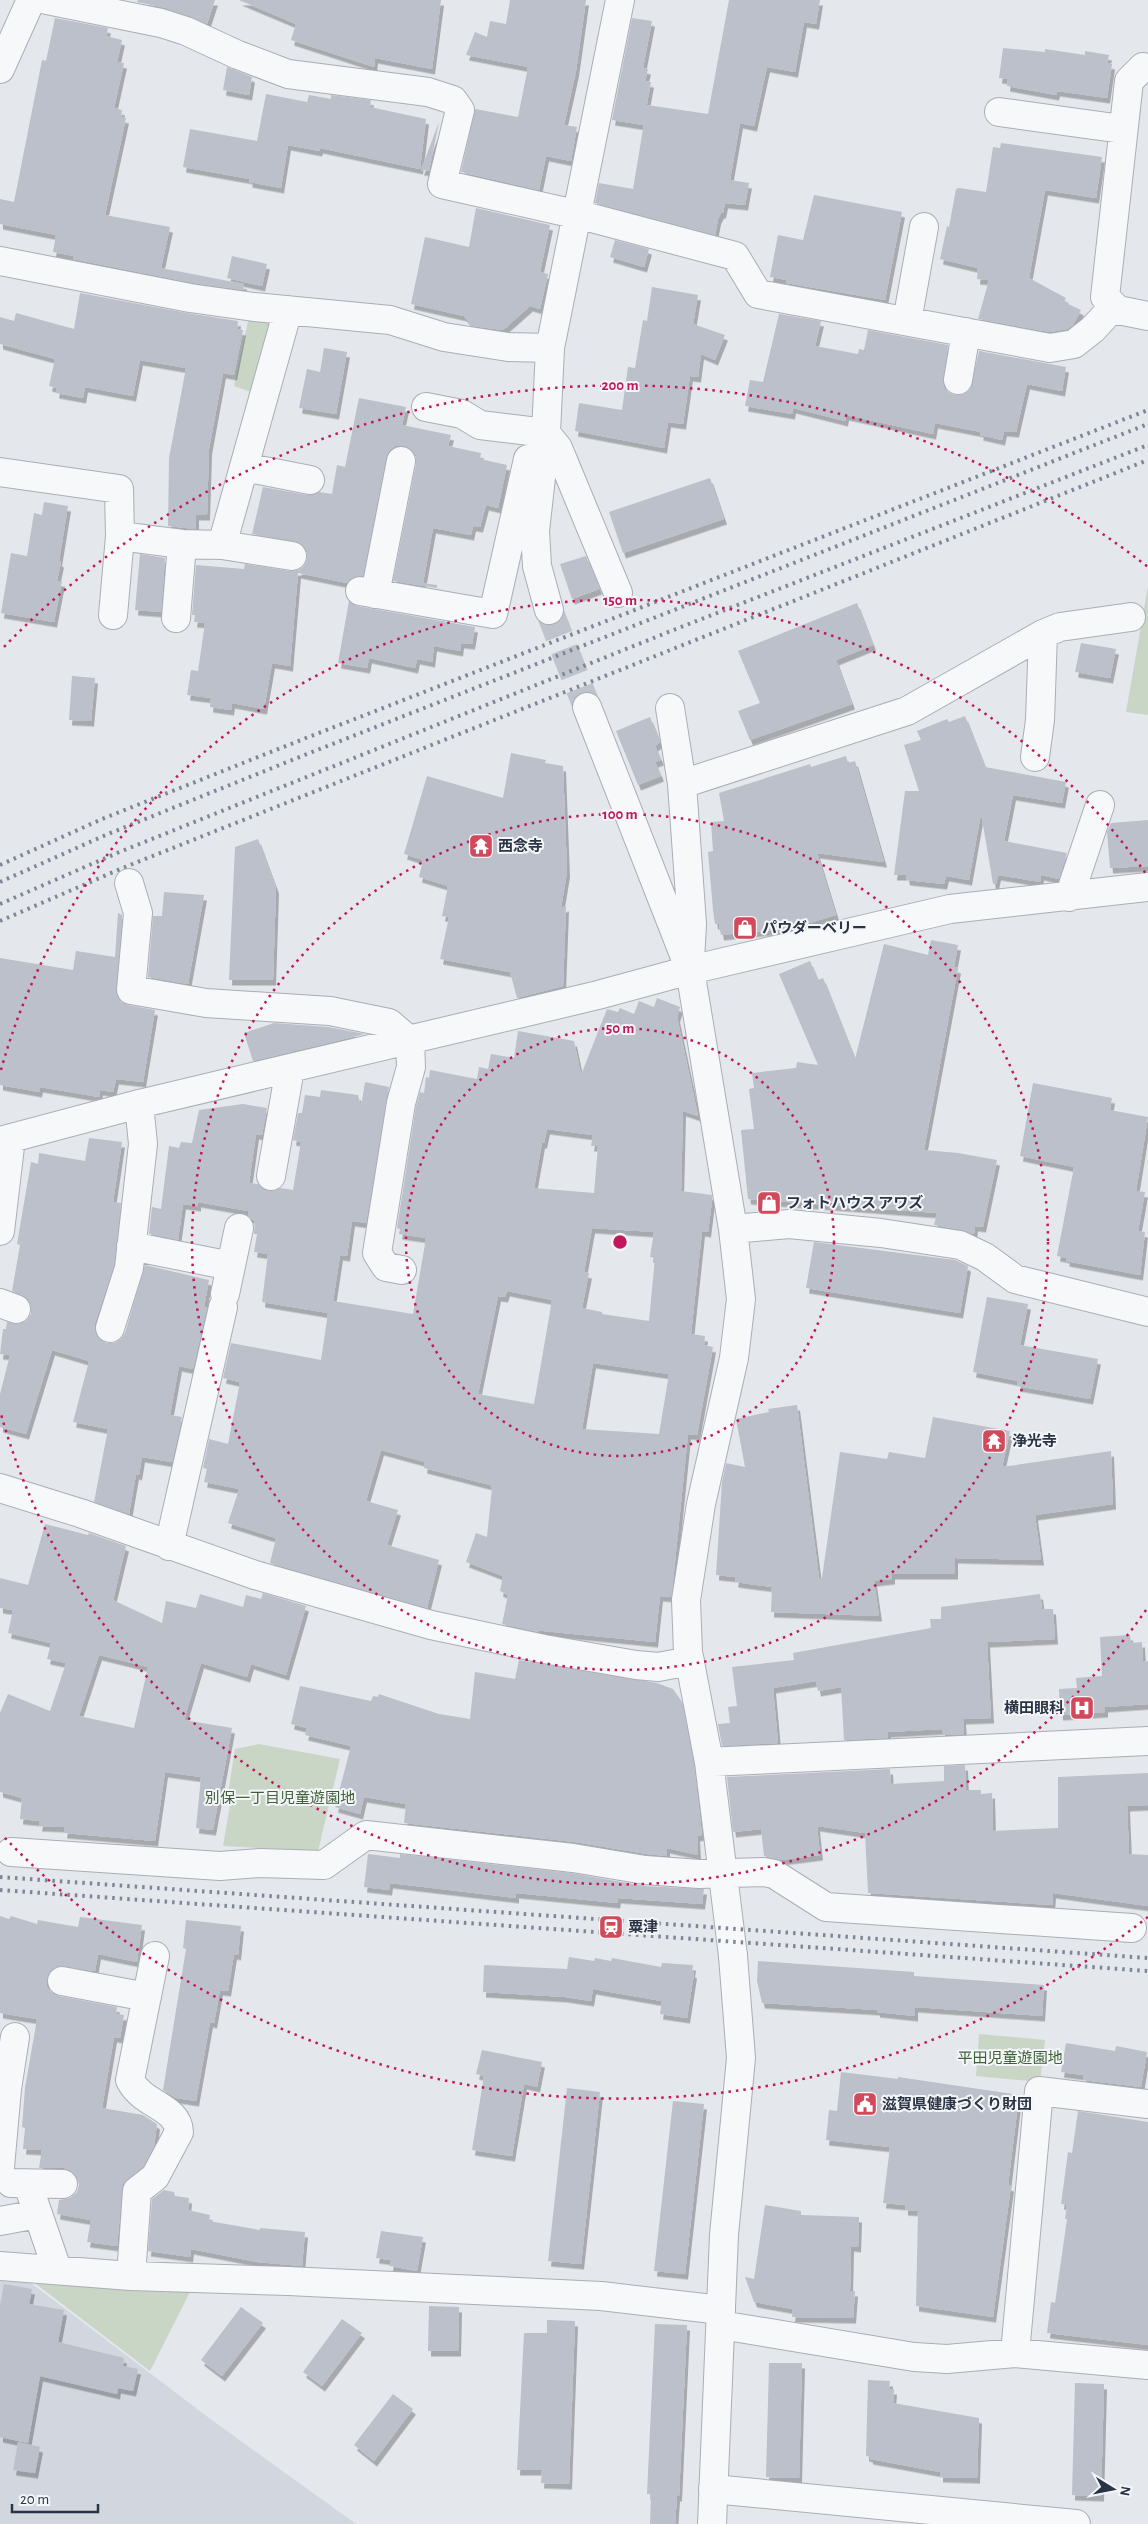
<svg xmlns="http://www.w3.org/2000/svg" width="1148" height="2524" viewBox="0 0 1148 2524" font-family="'Alegreya Sans','Noto Sans JP',sans-serif">
<style>
.built{fill:#d2d6de}
.green{fill:#c9d6c5}
.building{fill:#bbc0ca;fill-rule:evenodd;filter:url(#shadow)}
.lines{fill:none;stroke-linecap:round;stroke-linejoin:round}
.minor-tunnel{stroke:#bfc3cb;stroke-width:28;stroke-dasharray:28 14;stroke-linecap:butt}
.minor-casing{stroke:#a9aeb7;stroke-width:30}
.tertiary-casing{stroke:#a9aeb7;stroke-width:30}
.minor{stroke:#f7f8fa;stroke-width:28}
.tertiary{stroke:#f7f8fa;stroke-width:28}
.rail{stroke:#7d8696;stroke-width:4;stroke-dasharray:2.5 5;stroke-linecap:butt}
.ring{fill:none;stroke:#c2185b;stroke-width:2.5;stroke-dasharray:2.5 5}
.labels{text-anchor:middle;dominant-baseline:central;stroke-width:4;stroke-linejoin:round;paint-order:stroke}
.poi-label{font-size:15px;font-weight:bold;fill:#2b3445;stroke:#f4f6f9;text-anchor:start}
.park-label{font-size:15px;fill:#3f6138;stroke:#f4f6f9}
.centre{fill:#c2185b;stroke:#f4f6f9;stroke-width:2.5}
.ring-label{font-size:15px;text-anchor:middle;font-weight:bold;fill:#c2185b;stroke:#f4f6f9;stroke-width:4;stroke-linejoin:round;paint-order:stroke}
</style>
<defs>
<filter id="shadow"><feDropShadow dx="3" dy="5.5" stdDeviation="0" flood-color="#0004"/></filter>
</defs>
<rect width="100%" height="100%" fill="#e4e7ec"/>
<path class="built" d="M0,2281L31,2283L209,2418L356,2524H0Z"/>
<path class="green" d="M250,312L274,325L254,393L234,386Z
M1148,586V715L1126,712Z
M259,1744L340,1759L318,1851L223,1846L230,1805L227,1800L235,1749Z
M979,2034L1045,2040L1040,2082L976,2076Z
M36,2281L191,2290L150,2371L36,2284Z"/>
<path class="building" d="M138,0H215L207,24L166,8L137,2Z
M239,0H441L432,69L375,58L374,67L291,40L296,24Z
M510,0H586L576,71L564,125L577,127L571,161L546,156L539,190L461,172L475,109L518,117L528,67L466,55L475,32L487,37L490,21L506,24Z
M729,0H820L816,24L804,22L795,72L767,67L754,126L740,123L730,180L749,183L745,205L725,203L723,213H721L718,219L715,235L595,203L599,183L633,189L647,105L708,114Z
M55,18L108,28L106,36L122,40L117,62L124,63L114,108L122,110L121,117L126,118L105,215L170,227L161,268L244,284L243,290L193,283L73,259L74,256L53,252L56,235L0,224V199L14,202L42,60L46,61Z
M632,18L652,21L643,68L648,69L645,81L651,82L643,125L612,120Z
M1003,48L1045,52V49L1085,55V51L1109,55L1107,63L1112,64L1107,98L1057,91L1056,95L1007,86L1008,79L999,78Z
M227,67L252,77L249,95L223,90Z
M266,94L307,102L309,95L331,99V95L371,100L370,107L426,119L420,169L320,148L319,151L288,145L281,188L249,182L250,179L183,167L190,129L257,141Z
M439,122L429,171L421,170Z
M1001,143L1102,157L1096,198L1045,190L1029,278L1066,298L1064,302L1081,310L1073,325L1067,329L1050,332L978,319L989,280L977,279L978,268L940,259L947,226L949,227L956,189L959,188L986,192L993,147L1000,148Z
M814,195L902,212L885,300L786,283L787,280L770,277L778,235L803,240Z
M476,208L550,225L540,272L548,274L540,309L530,306L503,330L472,326L464,316L411,304L425,237L469,247Z
M615,240L649,249L644,267L610,257Z
M232,256L267,264L262,286L227,278Z
M652,287L698,295L693,324L725,335L715,360L701,354L698,377L690,376L683,424L668,422L664,448L575,431L579,403L622,410L628,367L635,368L643,320L647,321Z
M80,293L187,313L238,321L237,329L243,330L234,375L223,373L209,449L207,515H196V529L168,526L169,458L186,368L140,360L133,396L85,387L83,398L56,393L57,388L49,386L55,359L0,344V317L14,321L16,313L74,329Z
M779,314L821,321L815,346L858,354L859,349L864,350L868,330L948,345L943,385L948,392L955,395L964,394L970,390L979,351L1066,367L1062,391L1027,384L1016,432L1004,431L1002,440L980,435L981,432L935,423L933,434L846,415L845,421L793,408L792,414L745,406L750,380L763,382Z
M324,348L347,352L336,414L299,408L307,369L320,372Z
M359,398L406,407L402,425L451,435L448,446L481,453L480,459L507,465L498,508L486,505L480,527L473,526L471,535L433,528L423,583L437,585V588L393,581L416,464V455L411,449L404,446H395L389,451L386,458L363,576L354,577L347,583L298,573L290,666L272,663L264,709L232,703L231,710L210,707L211,698L187,695L191,670L198,671L205,623L194,622L195,615H192L196,565L244,569L245,564L290,571L298,570L304,566L307,559V551L301,544L252,534L263,487L307,495L319,492L332,494L337,465L345,467Z
M710,478L724,519L623,553L609,512Z
M44,502L68,506L59,561L61,562L57,581H62L54,622L1,613L11,553L27,556L34,513L42,515Z
M140,554L165,558L161,612L135,610Z
M586,556L599,589L572,599L560,564Z
M349,601L357,606L475,627L472,644L461,643L460,651L434,646L432,662L417,659L415,668L369,658L367,668L338,663Z
M857,603L873,645L836,660L852,704L750,740L738,711L760,703L738,651Z
M1081,643L1116,649L1110,678L1075,672Z
M72,676L95,678L91,721L69,720Z
M965,716L985,767L1066,782L1062,803L1013,795L1004,841L1067,853L1059,879L1041,875L1040,882L998,875L996,884H993L981,813L969,880L946,876L944,884L907,880L906,875H894L905,791H919L904,745L921,740L917,731L947,719L949,722Z
M650,717L660,742L655,746L661,760L655,762L661,776L638,785L616,731Z
M511,753L546,760L545,763L563,766L567,872L561,908L566,906L563,986L517,998L510,972L440,959L449,917L442,916L448,886L419,877L423,860L404,854L427,776L503,798Z
M846,756L848,763L855,761L884,862L817,853L836,915L792,928L721,935L719,924H715L713,910L708,852L713,851L711,822L724,821L719,793L810,764L811,767Z
M1148,820V866L1110,868L1107,832L1111,823Z
M258,839L276,888L273,980H229L235,847Z
M164,892L204,895L188,984L148,977L153,916H162Z
M118,913L122,915L117,996L121,1002L128,1005L155,1010L143,1082L116,1079L113,1092L100,1090L99,1097L40,1087L39,1092L0,1085V958L73,970L76,951L115,957Z
M931,940L958,945L954,967L958,968L924,1150L958,1153L997,1160L983,1227L975,1226L974,1234L962,1230L934,1225L937,1213L748,1199L741,1130L754,1129L749,1089L754,1088L752,1073L796,1068L797,1062L818,1065L779,974L810,961L818,980L823,978L855,1059L884,944L928,955Z
M657,998L680,1007L677,1017L698,1116L683,1111L681,1191L712,1195V1200L708,1232L702,1231L691,1334L705,1336L704,1345L713,1347L697,1435L688,1434L672,1591L671,1597L660,1596L655,1642L533,1630L539,1632L502,1624L508,1595L500,1591L503,1576L466,1562L476,1533L487,1537L492,1488L490,1485L424,1468L425,1462L381,1450L366,1501L398,1510L387,1545L439,1560L427,1608L270,1563L276,1538L228,1523L239,1489L204,1482L207,1469L203,1468L209,1439L228,1444L240,1382L223,1378L231,1343L321,1360L328,1313L262,1302L268,1254L254,1252L257,1234H254L255,1221L248,1216V1211L198,1202V1206L183,1204L178,1240L149,1234L152,1207L161,1209L169,1146L179,1148L181,1142L192,1143L199,1110L243,1104L267,1108L262,1135L256,1134L249,1183L258,1184L269,1191L280,1188L293,1190L301,1142L293,1140L298,1113H302L305,1095L320,1097L321,1090L358,1095L361,1107L365,1082L389,1087L366,1223L352,1221L347,1256L340,1255L333,1301L413,1314L426,1238L399,1234L400,1229L397,1228L416,1106L420,1092L424,1093L426,1077L429,1078L430,1070L477,1079L479,1067L488,1069L491,1054L514,1058L518,1031L574,1041L581,1075L607,1009L618,1012L620,1008L634,1014L639,1001L654,1007ZM547,1129L593,1135L591,1146H598L594,1193L534,1188L542,1143H544ZM592,1228L654,1232L650,1257L655,1258L649,1321L602,1314V1312L582,1308L589,1273L584,1272ZM507,1291L552,1300L534,1404L478,1394L498,1296L505,1297ZM593,1363L669,1374L659,1434L582,1429Z
M274,1023L328,1027L365,1034L253,1061L244,1033Z
M1033,1083L1112,1098L1110,1110L1148,1117L1136,1191L1145,1192L1138,1231L1145,1232L1140,1275L1066,1261L1067,1258L1057,1256L1074,1167L1020,1156Z
M89,1138L122,1142L113,1202L121,1203L114,1265L95,1323V1331L98,1338L106,1343H114L121,1339L125,1333L145,1265L209,1280L204,1307L207,1308L193,1369L179,1366L170,1415L182,1417L172,1462L142,1457L139,1475L136,1474L129,1514L94,1502L108,1429L73,1422L89,1361L52,1350L26,1434L0,1427V1394L10,1355L0,1354L3,1329H6L7,1322L18,1324L26,1321L31,1314V1306L28,1299L12,1291L20,1245L17,1244L31,1162L38,1164L39,1153L85,1161Z
M814,1242L955,1260L968,1266L960,1313L806,1288Z
M987,1297L1028,1304L1020,1345L1098,1359L1090,1399L1017,1386L1018,1381L973,1372Z
M797,1405L819,1578H822L840,1452L887,1459L889,1452L925,1458L933,1417L1010,1431L1002,1467L1111,1451L1113,1504L1035,1515L1041,1560L955,1558V1574H892V1579L874,1581L879,1616L771,1612L772,1587L735,1582L736,1577L716,1575L722,1482L726,1463L745,1467L736,1419L769,1412L768,1409Z
M45,1524L88,1535L89,1533L126,1546L113,1600L162,1623L166,1601L196,1608L200,1594L243,1607L246,1595L261,1599L263,1593L306,1606L286,1675L251,1664L247,1677L201,1663L184,1720L232,1728L213,1830L196,1828L201,1777L165,1772L155,1841L64,1833L65,1827L39,1826L40,1821L20,1819L22,1798L0,1792V1713L8,1694L50,1711L66,1663L47,1659L51,1643L8,1633L13,1610L0,1608V1578L28,1585ZM99,1655L148,1667L134,1728L79,1716Z
M1040,1594L1042,1609H1053L1055,1639L987,1642L991,1718L963,1719L964,1734L942,1735V1729L888,1732V1738L844,1740L841,1687L818,1691L816,1681L773,1688L778,1743L722,1746L718,1724L730,1723L728,1707L737,1706L732,1667L794,1660L793,1653L931,1628L930,1619H941V1607Z
M1130,1635L1131,1643L1142,1642L1143,1662L1148,1661V1704L1105,1707V1712L1060,1715L1059,1689L1077,1688L1076,1678L1102,1676L1100,1637Z
M519,1660L657,1683L673,1689L682,1702L694,1764L702,1835L697,1836L698,1855L667,1848V1856L647,1854L575,1842L404,1823L406,1804L364,1797L360,1814L335,1807L351,1746L305,1735L307,1728L291,1724L300,1686L371,1701L373,1696L378,1697L379,1694L439,1714L470,1719L475,1672L515,1679Z
M965,1765L966,1790H981V1794L992,1793L993,1831L1058,1828V1777L1148,1773V1805L1127,1806L1129,1854L1148,1855V1906L1053,1893L1052,1905L868,1893L865,1833L817,1826L820,1855L781,1860L764,1856L761,1829L733,1832L727,1777L890,1769L891,1784L944,1781V1766Z
M368,1854L400,1858V1854L571,1873L644,1886L704,1889L702,1904L618,1898L617,1903L516,1893V1898L390,1883L389,1890L364,1887Z
M0,1916L9,1919L11,1916L37,1924L38,1920L78,1927L80,1917L142,1925L137,1962L98,1954L95,1971L57,1966L50,1971L47,1979V1987L51,1992L59,1996L117,2007L116,2014L124,2015L120,2038L114,2037L102,2108L143,2115L157,2124L154,2146L143,2167L123,2184L117,2246L87,2242L91,2220L57,2214L59,2200L70,2198L77,2192L79,2185L77,2177L71,2171L64,2168H39L42,2150L23,2149L25,2128L22,2127L25,2088L37,2019L0,2013Z
M186,1920L241,1926L238,1955L234,1954L228,1991L220,1990L214,2023L210,2022L196,2101L176,2098L163,2090L186,1949L183,1948Z
M569,1957L594,1961L595,1958L611,1961L612,1958L661,1967L662,1963L693,1965L692,1972L694,1973L687,2018L660,2014L662,2001L593,1989L591,2001L565,1997L483,1992L484,1965L567,1969Z
M758,1961L914,1972V1976L1044,1985L1042,2016L915,2007V2016L877,2012V2010L762,2003L757,1981Z
M1066,2043L1115,2051L1116,2046L1147,2052L1141,2087L1083,2080V2075L1061,2072Z
M482,2050L542,2062L537,2087L524,2084L512,2156L472,2150L484,2076L476,2074Z
M841,2072L898,2079V2077L1019,2095L1008,2185L1011,2186L993,2317L916,2306L918,2211L905,2210V2205L883,2203L890,2147L826,2140L829,2110L837,2111Z
M567,2088L600,2092L581,2264L548,2261Z
M673,2101L704,2104L685,2274L654,2271Z
M1078,2111L1148,2122V2345L1047,2333L1051,2302L1055,2303L1067,2219H1065L1067,2205L1061,2204L1068,2152L1072,2153Z
M164,2190L174,2192L175,2196L189,2198L188,2210L210,2215L209,2221L260,2230V2228L305,2232L302,2266L257,2262L191,2249L190,2257L148,2251L152,2199Z
M765,2205L801,2211V2215L859,2217L858,2247L851,2246L850,2291H855L853,2318L792,2317L793,2309L754,2302L745,2277L754,2279Z
M381,2231L423,2237L417,2271L390,2266L391,2260L376,2258Z
M4,2284L32,2289L29,2304L64,2310L58,2342L124,2358L123,2366L138,2369L133,2391L118,2388L117,2394L40,2376L28,2443L0,2437V2305Z
M429,2306L459,2307L458,2351H428Z
M241,2307L263,2323L222,2376L201,2360Z
M342,2319L362,2333L322,2386L303,2372Z
M547,2320L575,2321L569,2484L541,2483L542,2470H517L524,2333H547Z
M655,2324L687,2325L679,2496H677L675,2524H650L651,2494H647Z
M769,2363H802L799,2478L766,2477Z
M868,2380L890,2381L889,2389H894L893,2403L979,2418L977,2478L940,2477V2472L870,2459V2457L866,2456Z
M1075,2383L1104,2384L1101,2496L1072,2495Z
M393,2394L413,2409L374,2461L354,2445Z
M18,2442L40,2447L35,2473L13,2470Z"/>
<g class="lines">
<path class="minor-tunnel" d="M549,610L587,707"/>
<defs>
<path id="minor" d="M47,0L161,23L186,31L238,55L288,74L428,92L453,100L460,110L442,184L588,217L735,256L758,294L1050,348L1074,344L1093,329L1114,306
M1148,68L1143,67L1129,81L1105,297L1118,310L1148,316
M0,69L31,0
M999,112L1122,129
M0,261L190,298L254,307L390,320L444,337L508,347L550,348
M907,321L924,227
M958,380L966,332
M426,407L462,414L480,425L546,433L558,448L618,593
M244,467L310,480
M0,472L119,489L120,536L182,544L222,545L288,310
M222,545L292,556
M360,591L493,614L528,459
M375,594L401,461
M549,610L537,566L535,531L546,433L550,348L620,0
M113,615L120,536
M176,618L182,544
M587,707L690,970L733,1229L741,1299L734,1358L701,1504L686,1600L688,1652L709,1762L733,1956
M670,708L682,784L692,924L690,961
M1035,757L1040,720L1043,634
M682,784L907,711L1043,634L1060,627L1131,617
M129,883L138,913L131,990L206,1003L330,1011L389,1023L410,1041L411,1067L401,1103L377,1253L386,1267L402,1270
M1069,897L1100,805
M0,1141L139,1104L598,995L690,970L950,909L1148,887
M271,1176L290,1069
M733,1229L789,1224L881,1233L960,1245L985,1257L1015,1279L1148,1312
M0,1231L11,1138
M131,1246L231,1266
M225,1294L239,1228
M0,1303L16,1309
M110,1328L129,1268L143,1144L139,1104
M0,1488L80,1513L255,1575L431,1625L544,1649L636,1665L658,1667L690,1661
M169,1546L223,1307
M709,1762L1148,1741
M11,1852L220,1866L260,1863L324,1865L366,1835L573,1858L645,1870L699,1874L764,1872L774,1874L826,1907L1132,1928
M62,1981L147,1997
M0,2088L7,2089L0,2167
M7,2089L15,2037
M11,2183L63,2184
M28,2185L57,2269
M0,2221L38,2214
M0,2266L131,2276L288,2281L601,2296L721,2310
M131,2276L137,2191L155,2177L179,2132C178,2106 142,2105 130,2080L155,1956
M721,2325L914,2357L947,2359L1015,2353L1148,2365
M1015,2353L1039,2091L1148,2104
M713,2489L1076,2524"/>
<path id="tertiary" d="M712,2524L724,2235L741,2058L733,1956"/>
</defs>
<use href="#minor" class="minor-casing"/>
<use href="#tertiary" class="tertiary-casing"/>
<use href="#minor" class="minor"/>
<use href="#tertiary" class="tertiary"/>
<path class="rail" d="M0,865L102,819L306,738L1148,410
M0,882L108,834L307,754L1148,424
M0,904L117,853L676,629L1148,445
M0,921L125,867L1148,460
M0,1877L1148,1958
M0,1890L1148,1971"/>
</g>
<g class="ring">
<circle cx="620" cy="1242" r="214"/>
<circle cx="620" cy="1242" r="428"/>
<path d="M1146 1610A642 642 0 0 1 1 1414M1 1070A642 642 0 0 1 1146 874"/>
<path d="M1148 1917A857 857 0 0 1 4 1837M4 647A857 857 0 0 1 1148 567"/>
</g>
<defs>
<symbol id="temple-square" viewBox="-11 -11 22 22"><rect x="-9" y="-9" width="18" height="18" rx="4" fill="#d1495b" stroke="#f4f6f9"/><path d="M0-6L5-2H3V0L6.5 2.5H4V6H1.5V3h-3V6H-4V2.5H-6.5L-3 0V-2H-5Z" fill="#fff"/></symbol>
<symbol id="shop-square" viewBox="-11 -11 22 22"><rect x="-9" y="-9" width="18" height="18" rx="4" fill="#d1495b" stroke="#f4f6f9"/><path d="M-5-2.5h2.3a2.7 3.5 0 0 1 5.4 0H5L5.5 6h-11ZM-1.5-2.5h3a1.5 2.3 0 0 0-3 0Z" fill="#fff"/></symbol>
<symbol id="hospital-square" viewBox="-11 -11 22 22"><rect x="-9" y="-9" width="18" height="18" rx="4" fill="#d1495b" stroke="#f4f6f9"/><path d="M-5-5h3v3.5h4V-5h3V5h-3V1.5h-4V5h-3Z" fill="#fff"/></symbol>
<symbol id="station-square" viewBox="-11 -11 22 22"><rect x="-9" y="-9" width="18" height="18" rx="4" fill="#d1495b" stroke="#f4f6f9"/><path d="M-3-6H3Q5-6 5-4V2Q5 4 3 4L4.5 6H3L1.5 4h-3L-3 6H-4.5L-3 4Q-5 4-5 2V-4Q-5-6-3-6ZM-3.5-4v3h7v-3ZM-3.5 1v1.5H-2V1ZM2 1v1.5H3.5V1Z" fill="#fff"/></symbol>
<symbol id="civic-square" viewBox="-11 -11 22 22"><rect x="-9" y="-9" width="18" height="18" rx="4" fill="#d1495b" stroke="#f4f6f9"/><path d="M-.6-6.5H3V-4.5H.6V-3L4-1V1h2V6H-6V1h2V-1L-.6-3ZM-1.2 2.5V6h2.4V2.5Z" fill="#fff"/></symbol>
</defs>
<g fill-rule="evenodd">
<use href="#temple-square" x="467" y="832" width="28" height="28"/>
<use href="#shop-square" x="731" y="914" width="28" height="28"/>
<use href="#shop-square" x="755" y="1189" width="28" height="28"/>
<use href="#temple-square" x="980" y="1427" width="28" height="28"/>
<use href="#hospital-square" x="1068" y="1694" width="28" height="28"/>
<use href="#station-square" x="597" y="1913" width="28" height="28"/>
<use href="#civic-square" x="851" y="2090" width="28" height="28"/>
</g>
<g class="labels">
<g class="poi-label">
<text x="498" y="846">西念寺</text>
<text x="762" y="928">パウダーベリー</text>
<text x="786" y="1203">フォトハウス アワズ</text>
<text x="1012" y="1441">浄光寺</text>
<text x="1064" y="1708" text-anchor="end">横田眼科</text>
<text x="628" y="1927">粟津</text>
<text x="882" y="2104">滋賀県健康づくり財団</text>
</g>
<g class="park-label">
<text x="280" y="1798">別保一丁目児童遊園地</text>
<text x="1010" y="2058">平田児童遊園地</text>
</g>
</g>
<circle cx="620" cy="1242" r="8" class="centre"/>
<g class="ring-label">
<text x="620" y="390">200 m</text>
<text x="620" y="605">150 m</text>
<text x="620" y="819">100 m</text>
<text x="620" y="1033">50 m</text>
</g>
<g transform="translate(1113 2489) rotate(100)" stroke="#f4f6f9" stroke-width="4" paint-order="stroke">
<path d="M0-4L9 19L0 12L-9 19Z" fill="#2b3445"/>
<text y="-8" font-size="14" font-weight="bold" text-anchor="middle" fill="#2b3445">N</text>
</g>
<path d="M12 2504v8h86v-8" fill="none" stroke="#2b3445" stroke-width="2.5"/>
<text x="20" y="2504" font-size="15" fill="#2b3445" stroke="#f4f6f9" stroke-width="4" paint-order="stroke">20 m</text>
</svg>
